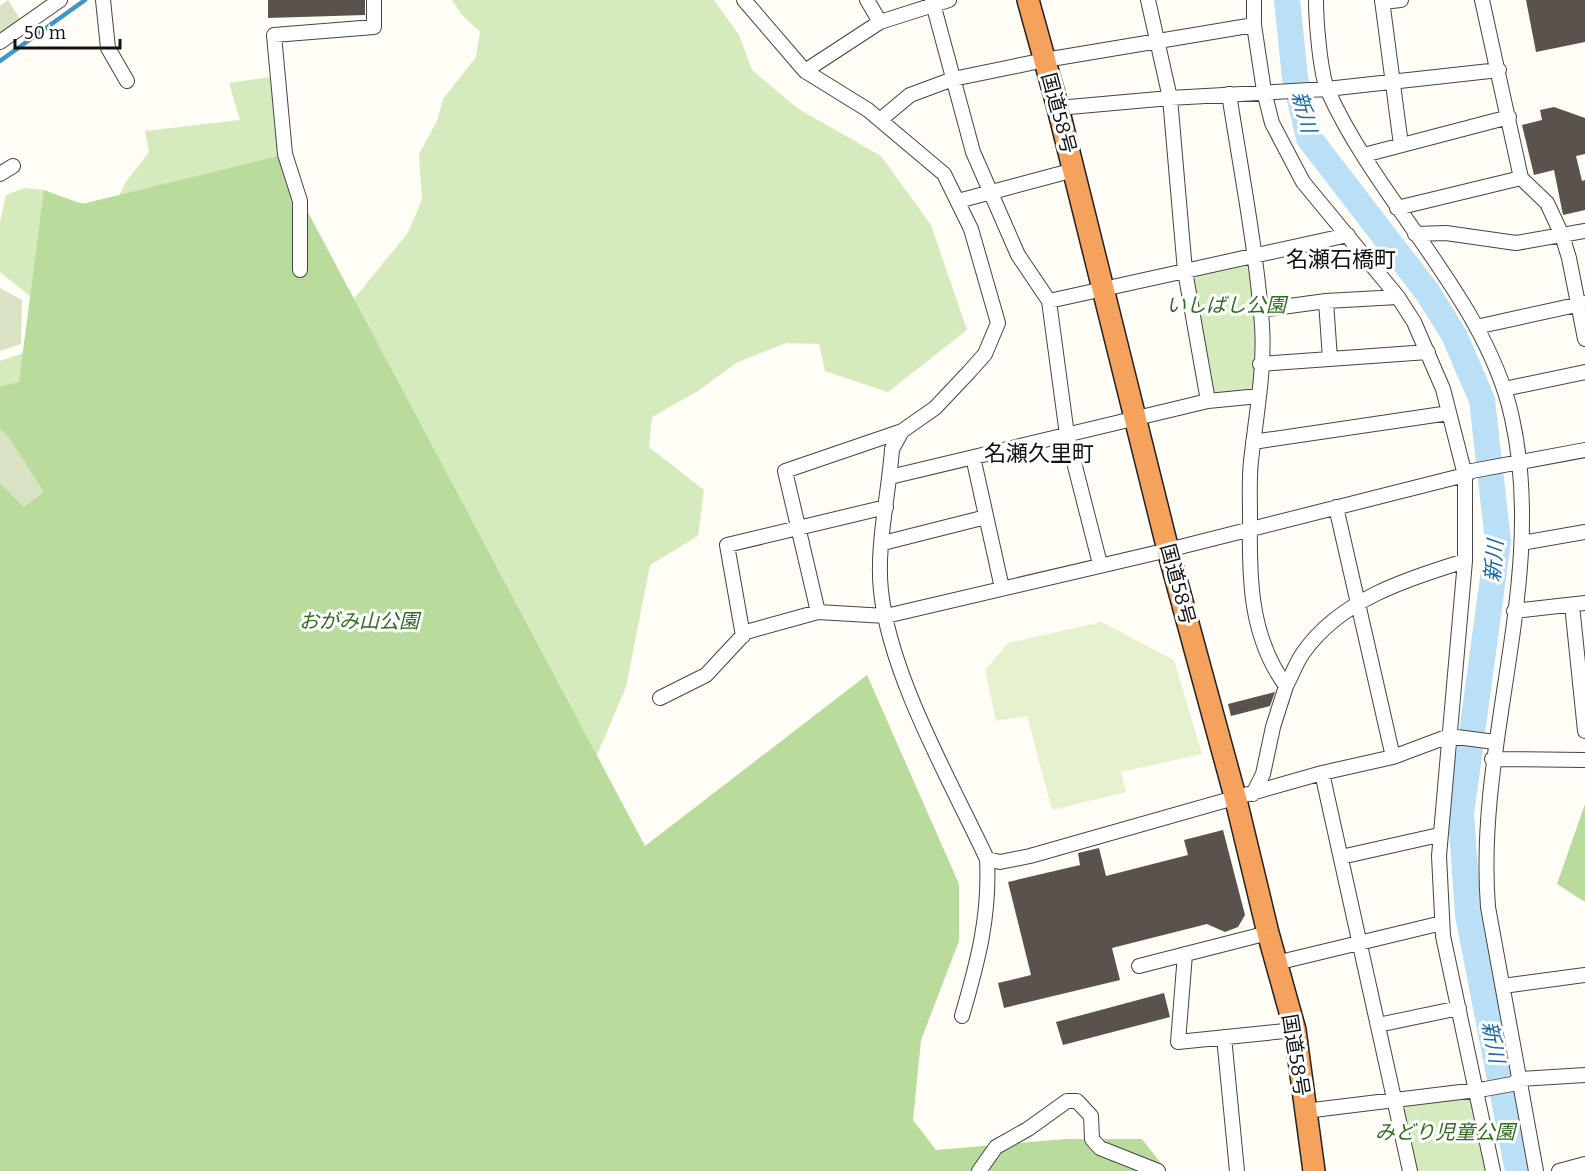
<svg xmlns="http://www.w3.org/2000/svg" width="1585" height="1171" viewBox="0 0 1585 1171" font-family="Bitter,'Noto Sans JP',serif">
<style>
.green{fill:#d5ebbd}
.forest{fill:#b9dc9c}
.cemetery{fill:#d9e3c4}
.pitch{fill:#e6f2cf}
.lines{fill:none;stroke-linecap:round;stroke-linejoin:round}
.stream{stroke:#3f96cf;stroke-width:4.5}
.river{stroke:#b9e0f7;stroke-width:26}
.building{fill:#5a524d}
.minor-casing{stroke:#444;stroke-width:16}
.highway-casing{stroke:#222;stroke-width:24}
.minor{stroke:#fff;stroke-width:14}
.highway{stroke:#f5a25d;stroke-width:21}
.labels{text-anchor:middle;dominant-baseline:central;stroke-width:6;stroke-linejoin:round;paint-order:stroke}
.street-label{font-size:20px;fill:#111;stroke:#fff}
.park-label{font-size:20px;font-style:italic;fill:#2f6b1f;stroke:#fff}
.water-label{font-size:21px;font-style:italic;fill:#1768a6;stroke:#fff}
.quarter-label{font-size:22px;fill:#111;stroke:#fff}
</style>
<rect width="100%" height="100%" fill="#fffdf5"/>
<path class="green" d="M452,0H714L739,35L752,70L797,108L881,156L931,225L967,330L888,392L825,371L819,344L786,343L736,363L698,391L652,417L649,447L704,490L698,536L650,565L626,687L592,767L0,489V361L26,352L31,297L0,272V222L6,195L24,188L44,190L60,198L113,210L125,183L149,152L145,131L240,120L229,83L270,77L278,156L291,206L340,316L407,234L422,200L419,154L437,121L443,99L476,57L480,32L463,16Z
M1254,260L1258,392L1210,397L1188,274Z
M1473,1092L1489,1171H1417L1402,1103Z"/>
<path class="forest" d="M278,156L645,846L867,675L959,884V941L921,1040L913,1120L936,1150L1066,1139H1142L1167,1171H0V387L19,382L44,190L82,204Z
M1585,804V902L1557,884Z"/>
<path class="cemetery" d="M8,0L23,24L0,42V6Z
M0,288L22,300L21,344L0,351Z
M0,429L10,439L44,492L24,507L0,484Z"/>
<path class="pitch" d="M1101,622L1174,660L1202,754L1121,772L1126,792L1052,810L1027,716L996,721L985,670L1008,643Z"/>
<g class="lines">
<path class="stream" d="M0,61L85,0"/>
<path class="river" d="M1287,0L1295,78L1309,138L1428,293L1454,335L1482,400L1498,541L1461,814L1468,915L1518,1171"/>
</g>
<path class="building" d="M268,0H365V15L268,18Z
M1526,0H1585V42L1536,52Z
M1554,107L1585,118V154L1576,156L1582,181L1585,180V210L1563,215L1554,170L1534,175L1522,125L1542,120L1540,110Z
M1275,692L1270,706L1231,716L1228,704Z
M1223,830L1245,915L1238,927L1225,932L1207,924L1112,948L1120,980L1004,1008L998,983L1031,975L1008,882L1080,865L1078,853L1099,848L1106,876L1188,855L1184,840Z
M1164,993L1170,1017L1063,1045L1056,1022Z"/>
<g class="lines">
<defs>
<path id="minor" d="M103,0L108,48L127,81
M744,0L805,71L868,110L944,174L971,229L998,323L985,354L969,372L935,408L902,431L892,449C889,494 876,546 881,591C890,676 950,780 987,859L1000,862L1030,856L1322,773L1393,757L1449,736L1495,742
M867,0L880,22
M932,0L973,152L1018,255L1049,301L1067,435L1100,564
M1254,0V25L1264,91L1272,123L1303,182L1398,297L1414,322L1443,389L1465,475V561L1439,856L1443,936L1493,1171
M1316,0C1316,19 1320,74 1328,91C1377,201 1487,301 1512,418C1548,580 1475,742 1488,907L1536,1171
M1382,0L1401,145
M1482,0L1521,178L1547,203L1562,235L1569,258L1585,339
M1382,2L1401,0
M0,42L60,0
M805,71L880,22L949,0
M1229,94C1241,171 1256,247 1262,325C1265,369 1256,416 1251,461C1249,479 1250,497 1250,516C1249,575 1249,636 1286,686L1273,727L1263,774L1253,794
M1058,108L1170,98L1327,89L1499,70
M880,120L910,95L953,79L1045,60L1254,25
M1364,155L1509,117
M0,174L13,166
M958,201L1074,170
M1397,208L1521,178
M1415,234L1446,233L1516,243L1585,231
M300,270V201L285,154L274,35L374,27V0
M1049,301L1348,235
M1326,301L1330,359
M1260,310L1326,301L1398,297
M1476,327L1585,303
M1260,364L1428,352
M1504,389L1585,372
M1208,401L1259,396
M1253,442L1449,413
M973,457L1002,588
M890,477L1208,401L1185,271L1170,98L1148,0
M1336,507L1393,757
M883,543L986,517
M1522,543L1585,532
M1572,605L1585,731
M1514,611L1585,603
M818,612L785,471L902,431
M743,636L727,545L886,507
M1286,686C1292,675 1296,663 1303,653C1340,600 1406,579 1465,561
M660,698L706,675L746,632L818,612L886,616L1168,550L1465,475L1472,471L1585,450
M1492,759L1585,760
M1322,773L1410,1171
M1341,857L1439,835
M1185,954L1178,1042L1295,1030
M1276,963L1442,923
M1139,966L1268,933
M1503,986L1585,975
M962,1016C978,961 990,916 987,859
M1378,1025L1459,1008
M1224,1037L1237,1171
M1305,1111L1485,1089L1512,1084L1520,1079L1585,1075
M979,1171L996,1147L1028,1129L1067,1101H1077L1091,1116L1092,1139L1100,1148L1158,1171
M1559,1171L1585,1164"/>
<path id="highway" d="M1028,0L1058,108L1168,550L1236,800L1268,933L1295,1030L1314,1171"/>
</defs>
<use href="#minor" class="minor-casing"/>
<use href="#highway" class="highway-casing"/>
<use href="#minor" class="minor"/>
<use href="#highway" class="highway"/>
</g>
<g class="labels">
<g class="street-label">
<text transform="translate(1059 113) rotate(75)">国道58号</text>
<text transform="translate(1178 584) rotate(75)">国道58号</text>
<text transform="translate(1296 1055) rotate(81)">国道58号</text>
</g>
<g class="park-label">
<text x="1226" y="305">いしばし公園</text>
<text x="359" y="621">おがみ山公園</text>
<text x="1445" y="1132">みどり児童公園</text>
</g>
<g class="water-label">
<text transform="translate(1304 112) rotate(75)">新川</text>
<text transform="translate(1494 561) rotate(-85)">新川</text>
<text transform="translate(1493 1042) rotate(79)">新川</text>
</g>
<g class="quarter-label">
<text x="1341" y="259">名瀬石橋町</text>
<text x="1039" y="453">名瀬久里町</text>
</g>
</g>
<path d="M15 39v9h105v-9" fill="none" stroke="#111111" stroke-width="3"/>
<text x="24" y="39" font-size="18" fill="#111111" stroke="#ffffff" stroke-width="4.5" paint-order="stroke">50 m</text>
</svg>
